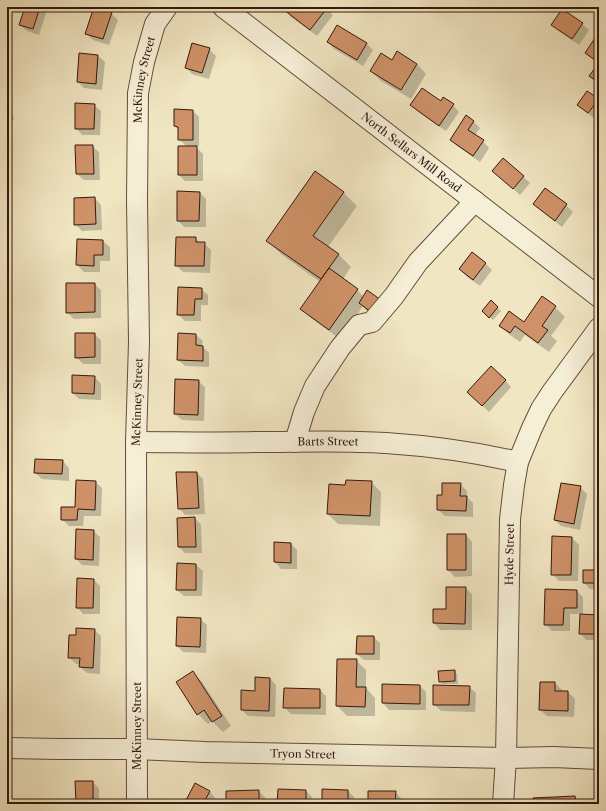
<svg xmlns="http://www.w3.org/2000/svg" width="606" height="811" viewBox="0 0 606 811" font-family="'Libre Caslon Text',serif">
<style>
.shadow{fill:#0003}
.building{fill:#cf9268;stroke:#35170d}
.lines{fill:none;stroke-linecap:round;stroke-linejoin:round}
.minor-casing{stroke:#644b3a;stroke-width:22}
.minor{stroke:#f6efd7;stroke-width:20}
.labels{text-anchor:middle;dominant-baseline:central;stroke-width:3.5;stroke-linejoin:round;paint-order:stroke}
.street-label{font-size:11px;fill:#35170d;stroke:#f6efd7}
</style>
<rect width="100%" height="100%" fill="#f1e6c2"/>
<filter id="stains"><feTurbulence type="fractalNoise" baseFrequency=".005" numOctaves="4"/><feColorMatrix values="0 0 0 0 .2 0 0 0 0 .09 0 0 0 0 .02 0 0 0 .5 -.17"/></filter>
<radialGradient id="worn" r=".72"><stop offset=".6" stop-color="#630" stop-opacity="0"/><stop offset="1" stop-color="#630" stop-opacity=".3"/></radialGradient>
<path class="shadow" d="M26,7H41L46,13L39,35L27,31L20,25Z
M112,7H126L122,13Z
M287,7H311L315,10L318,7H324L333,15L317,36L291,17L285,10Z
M529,7H539L535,12Z
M111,13L118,20L109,45L93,40L86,33Z
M552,24H582L589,30L579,45L559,31Z
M599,38V85L590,76L599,64L586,52Z
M328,42L367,44L373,50L363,66L334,49Z
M209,49L216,56L209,79L192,74L186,67Z
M98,56L105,62L102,90L84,88L78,82Z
M392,61L417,64L426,74L411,99L381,81L371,71Z
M587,92L599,101V114L595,119L585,111L579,105Z
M7,96L14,119L7,121Z
M441,103L453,105L459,112L446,131L418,112L411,105Z
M94,105L101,111L100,135H82L76,128Z
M193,111L199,117V146H195L203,154V181H185L179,175L187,147L179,139V131L175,126Z
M473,121L480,128L475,135L483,141L489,148L480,162L457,146L451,140Z
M92,146L99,152L100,180H84L77,174Z
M503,159L530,183L520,195L500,177Z
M315,173L344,193L357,206L328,247L338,254L351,267L343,279L357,290L364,297L379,319L366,310L363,306L340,339L311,318L301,308L320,282L281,254L268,241Z
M546,189L566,205L573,212L562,227L541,210L534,204Z
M200,193L206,199V227H184L178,220Z
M95,198L101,205L102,230L82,231L75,224Z
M195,238L200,243H204L211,250L210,273L183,272L176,265Z
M103,241L110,247V261H100V272H84L77,265Z
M472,253L486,264L492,270L480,286L466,276L460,269Z
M94,284L101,290V318L74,319L67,312Z
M201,289L208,295V305H201V321H185L178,314Z
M491,302L501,311L493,320L486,314Z
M555,307L565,317L551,336L557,341L549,352L525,335L520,342L510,335L500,325L524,323Z
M94,334L101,340V364H83L76,357Z
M196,335L203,341L202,346L209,353V367L185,366L178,360Z
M95,377L101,384V400L79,399L73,393Z
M505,380L511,387L489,412L475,399Z
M198,381L205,387L204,421L182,420L175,414Z
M63,461L69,468V481L42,479L35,473Z
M197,473L203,479L205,514L185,515L179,508Z
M95,482L102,488L101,516H84L83,526H69L62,519L76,508Z
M371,482L381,492L380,526L338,524L328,514L330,485L346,486Z
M460,484L467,491V497L473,503V517L445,516L438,510L443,496Z
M580,487L587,494L580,530L561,526L555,520Z
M195,518L201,525L202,553H185L179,547Z
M93,531L100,537L99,566L82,565L76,559Z
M448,535H466L472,542V576L455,577L448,570Z
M553,537L572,538L579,545L578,581H559L552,574Z
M275,543L291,544L297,550V569H281L275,562Z
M196,565L203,571L202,596H184L177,590Z
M599,571V589H590L584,583Z
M94,580L100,586V614H83L77,607Z
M465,588L472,594V630H440L434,623L447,610Z
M577,591L583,597V616H599V640H586L580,633L581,614H570V631H552L545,624Z
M200,619L207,625L206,653L183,652L177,646Z
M94,630L101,636L100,674L87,673L80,667L81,664H76L69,657L77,636Z
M374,637L380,643V660H364L357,654Z
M356,660L366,670V688L375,698V716H347L337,706Z
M454,671L457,674L458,684H443L440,681Z
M192,672L202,682L231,726L223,732L212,721L208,724L198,714Z
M270,679L276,685L275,717L248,716L242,710Z
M555,683L562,690V692H568L575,699L574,717L547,716L540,710Z
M383,685L420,686L426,692V710H389L383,703Z
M469,687L476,693L475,712L441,711L434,704Z
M320,690L326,696V715L291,714L284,707Z
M93,782L99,789V804H77Z
M195,784L210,792L216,799L213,804H185Z
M258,791L265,797V804H231L227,800V792Z
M306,791L312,797V804H278Z
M348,791L354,797V804H323Z
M395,792L402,799V804H369Z
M575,797L582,804H535Z
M598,798H599V804H597Z"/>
<path class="building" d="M25,7H40L33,29L19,25Z
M94,7L112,12L103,39L85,34Z
M286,7H313L315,9L316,7H326L327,8L310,30L284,10Z
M562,9L583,23L572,39L551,25Z
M337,25L367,43L357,60L327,42Z
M597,35L599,36V83L589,76L599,63L585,53Z
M192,43L210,48L202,73L185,68Z
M397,51L417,64L401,90L370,71L381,53L392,60Z
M79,53L98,55L96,84L77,82Z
M422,88L441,101L443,97L454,104L439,126L410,105Z
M587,91L599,99L588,113L577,105Z
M75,103L95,104L94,129H75Z
M174,109L193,110V140H178V127L174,126Z
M466,115L474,121L468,130L484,140L473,156L450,140Z
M75,145H93L94,174H76Z
M178,146H197V175H178Z
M503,158L524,176L513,189L492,171Z
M315,171L344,192L313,236L339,254L321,279L266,241Z
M545,188L567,204L555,221L533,204Z
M177,191L200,192L199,221H177Z
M95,197L96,224L74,225V198Z
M176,237H196V242H205L204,266H175Z
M77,239L103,240V255H94V266L76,265Z
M472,252L486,263L473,280L459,269Z
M329,268L358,289L329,330L300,309Z
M66,283H95V312L66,313Z
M178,287L202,288V299H195L194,315H177Z
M367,290L381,300L372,313L359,303Z
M542,296L556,306L542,326L548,330L538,343L515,326L510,333L499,326L509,311L524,322Z
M491,300L498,307L489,318L482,311Z
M75,333H95V357L75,358Z
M178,333L196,334V345L203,346V361L177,360Z
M491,366L506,380L482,406L467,392Z
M72,375L95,376L94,394L72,393Z
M175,379L199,380L198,415L174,414Z
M35,459L63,460L62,474L34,473Z
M176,472H197L199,508L178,509Z
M76,480L96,481L95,510L78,509L77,520H61V507H75Z
M346,480L372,481L370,516L327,514L329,484L345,485Z
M442,483H461L460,496H467L466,511L437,510V495H442Z
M561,483L581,486L574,524L554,520Z
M195,517L196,547H178L177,518Z
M76,529L94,530L93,560L75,559Z
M447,534H466V570H447Z
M552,536L572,537L571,575H551Z
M274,542L291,543V563L274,562Z
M177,563L196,564V590H176Z
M583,570H599V583H583Z
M77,578L94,579L93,608H76Z
M446,587H466L465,624L433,623V609H446Z
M545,589L577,590V608H564L563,625H544Z
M580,614L599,615V634H579Z
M177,617L201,618L200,647L176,646Z
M76,628L95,629L93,668L79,667L80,658H68L69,635H76Z
M357,636H374V654H356Z
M337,659H357L356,687H366L365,707L336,706Z
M455,670V681L439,682L438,671Z
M193,671L222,716L212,722L204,710L197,715L176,682Z
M255,677L270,678L269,711L241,710V690L255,691Z
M540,682H555V691H568V711L539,710Z
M382,684L420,685V704L382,703Z
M433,685L470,686L469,705H433Z
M284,688L320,689V708H283Z
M75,781H93V804H76Z
M195,783L210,791L203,804H184Z
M278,789L306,790V804H277Z
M322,789L348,790V804H322Z
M259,790V804H230V800H226V791Z
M368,791H396L395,804H368Z
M575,796L576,804H534L533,798Z"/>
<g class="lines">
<defs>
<g id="minor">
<path id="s1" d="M223,7L599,297"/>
<path id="s2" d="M136,442C176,442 216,443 255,442C299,442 342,440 386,443C431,446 475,452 518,462"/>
<path d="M295,442L304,412L315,386L340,348L359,325L372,322L394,296L418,262L475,201"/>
<path id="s3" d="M7,748L58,749H136L205,752L506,758L554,757L599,759"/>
<path id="s4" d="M137,804L136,442L139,342L137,201L138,93L144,62L155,24L167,7"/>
<path id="s5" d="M503,804L506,758L510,519L514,485L518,462L532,428L541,409L552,392L599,328"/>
</g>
</defs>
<use href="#minor" class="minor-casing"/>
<use href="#minor" class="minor"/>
</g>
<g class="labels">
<g class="street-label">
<text stroke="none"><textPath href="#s4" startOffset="725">McKinney Street</textPath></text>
<text stroke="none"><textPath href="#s1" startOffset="238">North Sellars Mill Road</textPath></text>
<text stroke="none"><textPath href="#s4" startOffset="402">McKinney Street</textPath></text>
<text stroke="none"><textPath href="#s2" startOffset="192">Barts Street</textPath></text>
<text stroke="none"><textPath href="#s5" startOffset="250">Hyde Street</textPath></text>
<text transform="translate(137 726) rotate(-90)">McKinney Street</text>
<text stroke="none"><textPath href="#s3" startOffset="296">Tryon Street</textPath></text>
</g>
</g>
<rect width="606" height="811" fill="none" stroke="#f1e6c2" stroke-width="24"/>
<rect x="8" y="8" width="590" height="795" fill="none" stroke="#35170d" stroke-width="2"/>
<rect x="12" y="12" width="582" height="787" fill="none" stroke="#35170d"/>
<rect width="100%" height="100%" filter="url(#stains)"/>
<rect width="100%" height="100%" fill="url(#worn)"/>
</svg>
